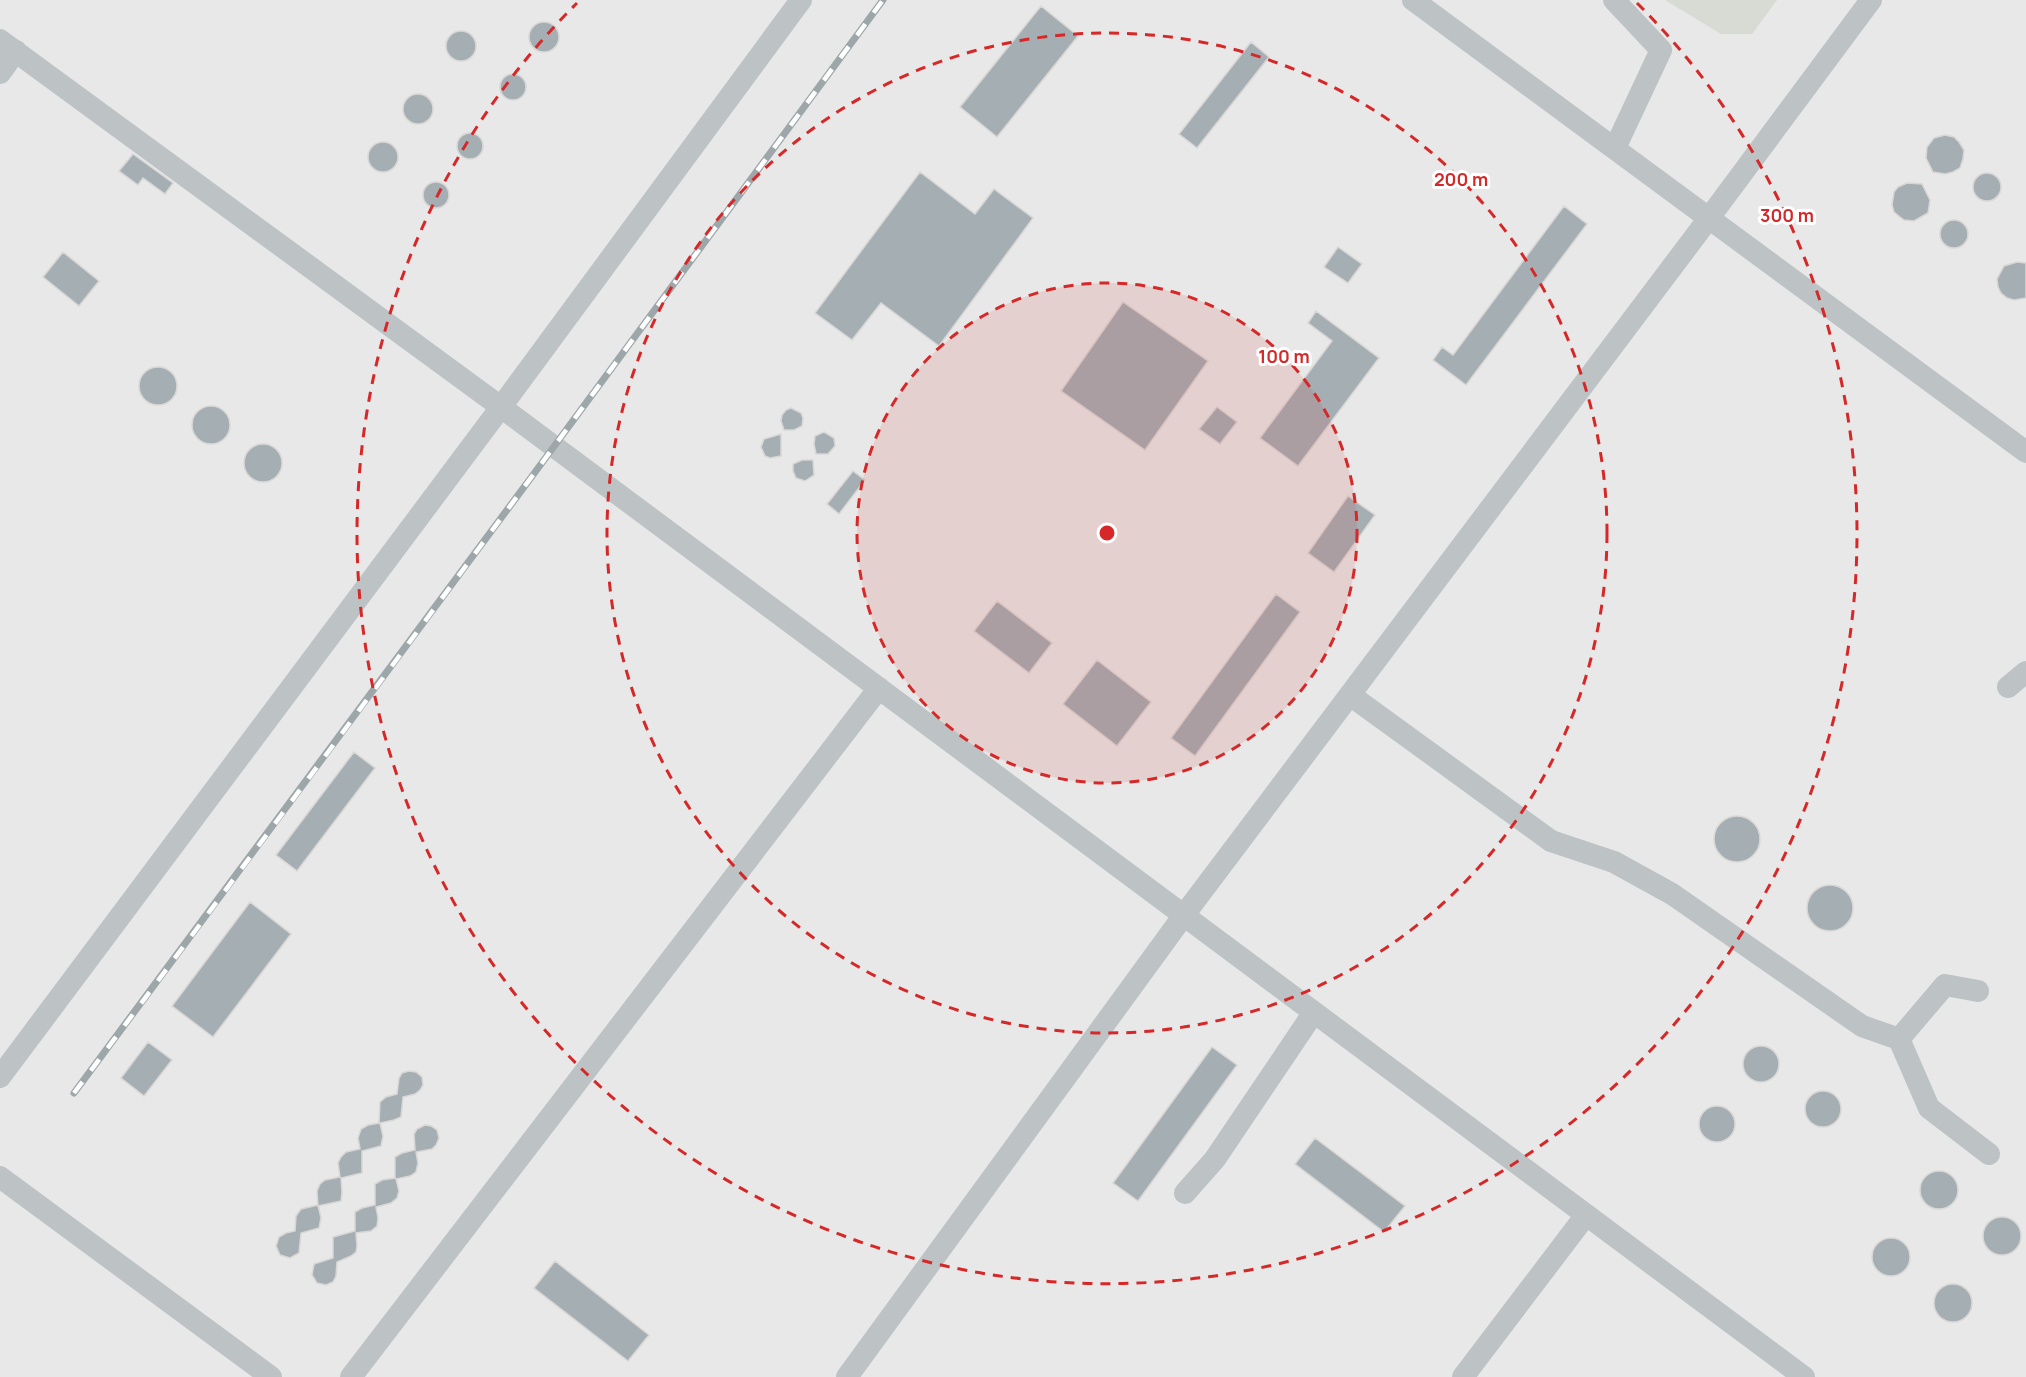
<svg xmlns="http://www.w3.org/2000/svg" width="2026" height="1377" viewBox="0 0 2026 1377" font-family="Manrope,sans-serif">
<style>
.built{fill:#e7e8e7}
.green{fill:#d7dbd3}
.building{fill:#a5afb3;stroke:#d8d7d6;stroke-width:1.5}
.lines{fill:none;stroke-linecap:round;stroke-linejoin:round}
.minor{stroke:#bdc3c5;stroke-width:22}
.rail-casing{stroke:#9da7aa;stroke-width:7}
.rail{stroke:#fff;stroke-width:4.5;stroke-dasharray:14;stroke-linecap:butt}
.ring{fill:none;stroke:#d62828;stroke-width:3;stroke-dasharray:10 8}
.centre{fill:#d62828;stroke:#fff;stroke-width:3}
.ring-label{font-size:18px;text-anchor:middle;font-weight:bold;fill:#d62828;stroke:#fff;stroke-width:6;stroke-linejoin:round;paint-order:stroke}
</style>
<rect width="100%" height="100%" fill="#f6f6f3"/>
<path class="built" d="M0,0H2026V1377H0Z"/>
<path class="green" d="M1665,0H1777L1752,34H1721Z"/>
<path class="building" d="M1041,6L1078,36L997,137L960,107Z
M529 37a15 15 0 1 1 30 0a15 15 0 1 1-30 0Z
M446 46a15 15 0 1 1 30 0a15 15 0 1 1-30 0Z
M1251,42L1269,57L1197,148L1179,134Z
M500 87a13 13 0 1 1 26 0a13 13 0 1 1-26 0Z
M403 109a15 15 0 1 1 30 0a15 15 0 1 1-30 0Z
M457 146a13 13 0 1 1 26 0a13 13 0 1 1-26 0Z
M1945,135L1954,137L1959,142L1964,150L1963,159L1960,168L1953,172L1945,174L1933,172L1926,158L1927,147L1934,138Z
M368 157a15 15 0 1 1 30 0a15 15 0 1 1-30 0Z
M133,154L173,183L165,194L143,178L138,185L119,171Z
M920,172L975,214L994,189L1033,218L939,346L881,303L852,340L815,313Z
M1973 187a14 14 0 1 1 28 0a14 14 0 1 1-28 0Z
M423 195a13 13 0 1 1 26 0a13 13 0 1 1-26 0Z
M1907,183L1922,184L1930,200L1928,213L1914,221L1904,220L1900,217L1894,212L1892,205L1894,192L1898,187Z
M1564,206L1587,224L1466,385L1433,360L1442,347L1453,355Z
M1940 234a14 14 0 1 1 28 0a14 14 0 1 1-28 0Z
M1338,247L1362,264L1348,283L1324,267Z
M63,252L99,281L79,306L43,277Z
M2017,262L2026,263V298L2014,300L2007,298L2001,293L1998,287L1997,279L2004,266Z
M1123,302L1208,361L1145,450L1061,391Z
M1316,311L1379,358L1298,466L1260,438L1332,341L1308,323Z
M139 386a19 19 0 1 1 38 0a19 19 0 1 1-38 0Z
M192 425a19 19 0 1 1 38 0a19 19 0 1 1-38 0Z
M1217,407L1237,422L1220,444L1199,429Z
M791,408L801,413L803,418L802,426L794,430H784L781,421L782,415L786,410Z
M824,432L834,438L835,446L828,454H816L814,444L815,436Z
M781,434V456L770,458L765,456L761,447L764,439Z
M244 463a19 19 0 1 1 38 0a19 19 0 1 1-38 0Z
M802,460H813L814,475L805,481L796,478L793,471V464Z
M853,471L865,480L839,514L827,504Z
M1348,496L1375,515L1334,572L1308,553Z
M1276,594L1300,612L1195,756L1171,738Z
M997,601L1052,643L1029,673L974,631Z
M1097,660L1151,702L1117,746L1063,704Z
M354,752L375,768L297,871L276,855Z
M1714 839a23 23 0 1 1 46 0a23 23 0 1 1-46 0Z
M1807 908a23 23 0 1 1 46 0a23 23 0 1 1-46 0Z
M250,902L291,934L213,1037L172,1006Z
M148,1042L172,1060L144,1096L121,1078Z
M1743 1064a18 18 0 1 1 36 0a18 18 0 1 1-36 0Z
M1212,1047L1237,1065L1138,1201L1113,1183Z
M409,1071L416,1072L422,1077L423,1085L420,1090L415,1094L403,1097L401,1117L394,1120L380,1123L383,1136L381,1146L362,1151V1173L341,1178L342,1192L341,1201L318,1206L317,1191L320,1184L325,1180L340,1177L338,1163L341,1157L346,1152L360,1149L358,1138L361,1129L368,1125L379,1123L380,1102L386,1097L397,1094L399,1078L402,1073Z
M1805 1109a18 18 0 1 1 36 0a18 18 0 1 1-36 0Z
M1699 1124a18 18 0 1 1 36 0a18 18 0 1 1-36 0Z
M425,1125L431,1126L437,1130L439,1138L436,1145L432,1149L416,1152L418,1163L416,1172L410,1176L396,1179L399,1191L397,1198L391,1203L376,1207L378,1218L377,1226L371,1231L356,1233L357,1246L356,1252L351,1256L337,1262L336,1276L333,1282L326,1285L317,1283L312,1275L314,1264L333,1258V1237L355,1231V1212L362,1208L375,1205V1184L382,1180L395,1178V1157L402,1153L415,1150L414,1134L417,1129Z
M1315,1138L1405,1206L1384,1232L1295,1164Z
M1920 1190a19 19 0 1 1 38 0a19 19 0 1 1-38 0Z
M318,1205L321,1218L319,1228L301,1233L299,1253L290,1258L280,1255L276,1246L279,1237L286,1233L295,1231L296,1216L301,1209Z
M1983 1236a19 19 0 1 1 38 0a19 19 0 1 1-38 0Z
M1872 1257a19 19 0 1 1 38 0a19 19 0 1 1-38 0Z
M555,1261L649,1335L628,1361L534,1288Z
M1934 1303a19 19 0 1 1 38 0a19 19 0 1 1-38 0Z"/>
<g class="lines">
<path class="minor" d="M1413,0L2026,452
M1614,0L1661,50L1615,148
M0,40L501,407L1804,1377
M0,73L16,51
M2008,687L2026,672
M1350,695L1551,841L1614,862L1672,894L1862,1026L1899,1039L1945,985L1978,991
M1899,1039L1929,1108L1989,1154
M0,1077L501,407L801,0
M0,1177L271,1377
M1185,1193L1215,1159L1314,1012
M351,1377L879,688
M847,1377L1184,915L1709,218L1871,0
M1463,1377L1586,1215"/>
<defs>
<path id="rail" d="M74,1093C346,730 614,365 883,0"/>
</defs>
<use href="#rail" class="rail-casing"/>
<use href="#rail" class="rail"/>
</g>
<circle cx="1107" cy="533" r="250" fill="#d62828" fill-opacity=".12"/>
<g class="ring">
<circle cx="1107" cy="533" r="250"/>
<circle cx="1107" cy="533" r="500"/>
<path d="M1637 3A750 750 0 1 1 577 3"/>
</g>
<circle cx="1107" cy="533" r="9" class="centre"/>
<g class="ring-label">
<text x="1461" y="186">200 m</text>
<text x="1787" y="222">300 m</text>
<text x="1284" y="363">100 m</text>
</g>
</svg>
